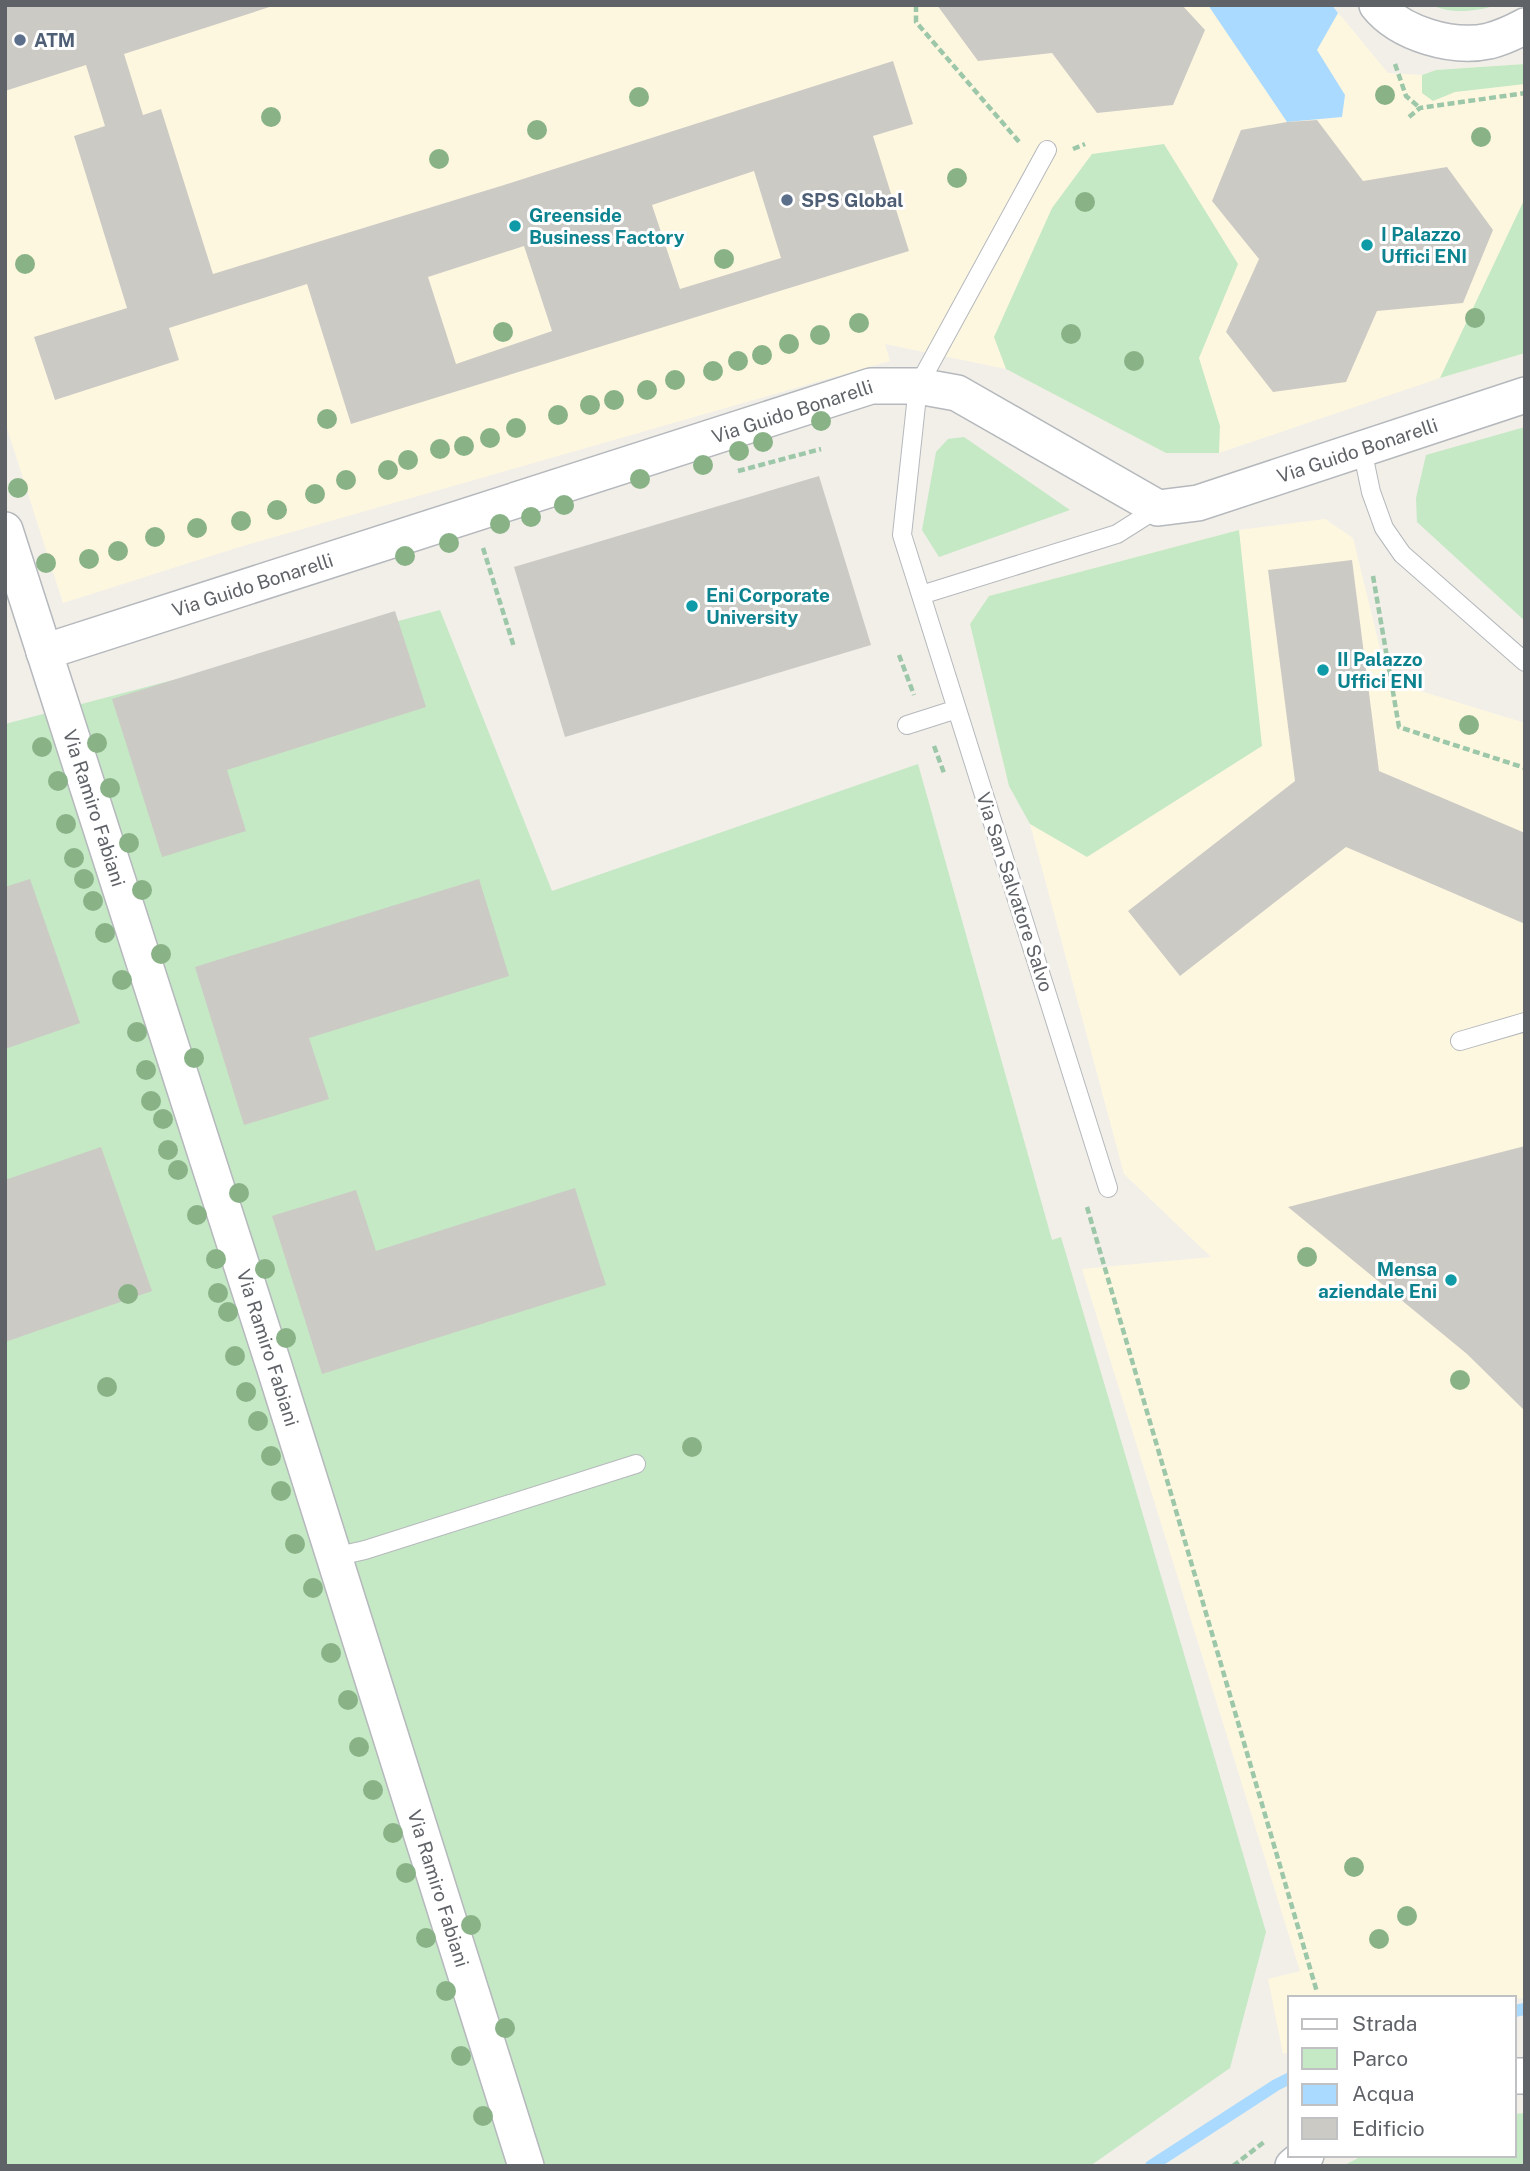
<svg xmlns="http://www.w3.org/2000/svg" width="1530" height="2171" viewBox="0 0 1530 2171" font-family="'Public Sans',sans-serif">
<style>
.commercial{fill:#fef7e0}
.green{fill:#c5e8c5}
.water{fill:#aadaff}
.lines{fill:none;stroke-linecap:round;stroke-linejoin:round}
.stream{stroke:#aadaff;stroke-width:12}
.building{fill:#cccac5;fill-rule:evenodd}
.lane-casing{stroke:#b5b8bc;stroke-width:20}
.street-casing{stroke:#b5b8bc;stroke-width:38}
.path{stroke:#9cc7a9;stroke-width:4.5;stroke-dasharray:7 3.5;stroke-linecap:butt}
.lane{stroke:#fff;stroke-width:18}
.street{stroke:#fff;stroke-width:35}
.tree{fill:#89b387}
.service-dot{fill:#5c6f8a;stroke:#fff;stroke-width:2.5}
.culture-dot{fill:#0f9aa8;stroke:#fff;stroke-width:2.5}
.labels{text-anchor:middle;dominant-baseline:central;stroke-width:6;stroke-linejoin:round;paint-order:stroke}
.service-label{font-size:19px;font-weight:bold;fill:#4e5e75;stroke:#fff;text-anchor:start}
.culture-label{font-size:19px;font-weight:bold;fill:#0d838f;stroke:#fff;text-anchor:start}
.street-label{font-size:19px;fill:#5f6368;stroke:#fff}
</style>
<rect width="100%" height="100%" fill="#f1efe8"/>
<path class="commercial" d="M5,5H1332L1388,73L1422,75L1436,70L1525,64V353L1440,378L1219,453H1166L1006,369L885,344L890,361L236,548L63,603L5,422Z
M1325,519L1353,538L1388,681L1525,723V1998L1514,1999V1998H1290V2052L1283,2054L1268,1979L1300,1971L1082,1269L1211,1257L1124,1174L1030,824L1009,785L970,624L989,596L1239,530Z"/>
<path class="green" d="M1431,5H1499C1475,11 1454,15 1431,5Z
M1525,64V84L1455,92L1433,101L1422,93V75L1436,70Z
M1164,144L1238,264L1199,358L1220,426L1219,453H1166L1006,369L994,337L1052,208L1092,154Z
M1525,198V353L1440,378Z
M1525,427V621L1417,522L1416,498L1426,455Z
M964,437L1070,510L939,557L922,530L936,452L948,439Z
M1239,530L1262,746L1087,857L1030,824L1009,786L970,624L989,596Z
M440,610L552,891L918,764L1052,1240L1061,1237L1266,1932L1230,2068L1090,2166H5V724Z
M1525,2113V2166H1343L1364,2155H1514V2114Z"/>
<path class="water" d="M1208,5H1332L1338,13L1317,50L1345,95L1342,117L1287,122Z"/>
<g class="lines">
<path class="stream" d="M1514,2011L1525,2009
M1151,2166L1276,2085L1290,2078"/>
</g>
<path class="building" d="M5,5H276L124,54L143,115L161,109L213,274L504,185L893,61L913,124L873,136L909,251L351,424L307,284L169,328L179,360L55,400L34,337L127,308L74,136L105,126L86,65L5,91ZM754,171L781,258L680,289L652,205ZM524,246L552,331L456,364L428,277Z
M937,5H1182L1205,30L1173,105L1097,113L1052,53L978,61Z
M1317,120L1363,181L1447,167L1493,230L1463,303L1377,311L1346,382L1273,392L1226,332L1259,259L1212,201L1241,130L1287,122Z
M819,476L871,645L565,737L514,567Z
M1352,560L1379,771L1525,833V924L1346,847L1180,976L1128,911L1295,781L1268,570Z
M395,611L426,707L227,770L246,831L162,857L112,699Z
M30,879L80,1023L5,1049V887Z
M479,879L509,976L309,1038L329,1099L244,1125L195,967Z
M1525,1146V1411L1467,1354L1288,1207Z
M101,1147L152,1291L5,1342V1180Z
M575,1188L606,1285L322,1374L272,1216L356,1190L376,1251Z"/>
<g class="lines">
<defs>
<path id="lane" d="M1047,150L918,386L902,535L1108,1188
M1362,449L1371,492L1384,528L1402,554L1525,662
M921,595L1117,534L1158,508
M907,725L957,709
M1460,1041L1525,1022
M334,1557L365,1550L636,1464"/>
<g id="street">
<path d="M1377,5C1400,34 1453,49 1489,41C1500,38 1514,32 1525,26"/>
<path id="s1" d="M5,530L274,1366L526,2166"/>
<path id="s2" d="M44,652L871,386H918L957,393L1158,508L1198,503L1525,395"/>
<path d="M1514,2076H1525"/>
<path d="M1293,2166L1306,2155"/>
</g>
</defs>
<use href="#lane" class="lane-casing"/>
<use href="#street" class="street-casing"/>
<path class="path" d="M916,5V22L1020,143
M1395,64L1406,96L1420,108
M1409,117L1420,108L1525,93
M1073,149L1085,144
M738,471L821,449
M483,548L514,647
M1373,576L1399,727L1525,768
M899,655L914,695
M934,746L944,773
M1087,1207L1317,1992
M1233,2166L1264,2142"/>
<use href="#lane" class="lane"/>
<use href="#street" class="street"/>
</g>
<g class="tree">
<circle cx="1385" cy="95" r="10"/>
<circle cx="639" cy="97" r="10"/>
<circle cx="271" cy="117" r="10"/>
<circle cx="537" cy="130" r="10"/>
<circle cx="1481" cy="137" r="10"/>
<circle cx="439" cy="159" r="10"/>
<circle cx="957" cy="178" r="10"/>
<circle cx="1085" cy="202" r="10"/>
<circle cx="724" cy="259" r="10"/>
<circle cx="25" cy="264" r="10"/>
<circle cx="1475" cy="318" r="10"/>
<circle cx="859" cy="323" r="10"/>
<circle cx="503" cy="332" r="10"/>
<circle cx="1071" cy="334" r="10"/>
<circle cx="820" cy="335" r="10"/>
<circle cx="789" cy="344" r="10"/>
<circle cx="762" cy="355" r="10"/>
<circle cx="738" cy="361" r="10"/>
<circle cx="1134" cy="361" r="10"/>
<circle cx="713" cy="371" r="10"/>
<circle cx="675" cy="380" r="10"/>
<circle cx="647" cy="390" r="10"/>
<circle cx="614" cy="400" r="10"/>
<circle cx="590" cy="405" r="10"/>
<circle cx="558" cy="415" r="10"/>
<circle cx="327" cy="419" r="10"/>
<circle cx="821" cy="421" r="10"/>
<circle cx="516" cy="428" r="10"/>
<circle cx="490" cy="438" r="10"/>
<circle cx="763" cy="442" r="10"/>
<circle cx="464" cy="446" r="10"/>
<circle cx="440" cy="449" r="10"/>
<circle cx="739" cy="451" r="10"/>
<circle cx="408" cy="460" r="10"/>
<circle cx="703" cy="465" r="10"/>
<circle cx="388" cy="470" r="10"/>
<circle cx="640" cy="479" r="10"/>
<circle cx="346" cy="480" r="10"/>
<circle cx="18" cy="488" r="10"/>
<circle cx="315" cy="494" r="10"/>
<circle cx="564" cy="505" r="10"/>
<circle cx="277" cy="510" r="10"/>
<circle cx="531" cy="517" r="10"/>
<circle cx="241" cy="521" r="10"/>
<circle cx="500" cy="524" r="10"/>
<circle cx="197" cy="528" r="10"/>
<circle cx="155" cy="537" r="10"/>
<circle cx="449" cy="543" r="10"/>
<circle cx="118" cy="551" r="10"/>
<circle cx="405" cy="556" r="10"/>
<circle cx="89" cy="559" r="10"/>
<circle cx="46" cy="563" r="10"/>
<circle cx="1469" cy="725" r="10"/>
<circle cx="97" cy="743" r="10"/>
<circle cx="42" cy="747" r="10"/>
<circle cx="58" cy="781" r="10"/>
<circle cx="110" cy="788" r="10"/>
<circle cx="66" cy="824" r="10"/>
<circle cx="129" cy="843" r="10"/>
<circle cx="74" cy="858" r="10"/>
<circle cx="84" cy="879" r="10"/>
<circle cx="142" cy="890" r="10"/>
<circle cx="93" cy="901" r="10"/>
<circle cx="105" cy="933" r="10"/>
<circle cx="161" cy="954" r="10"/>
<circle cx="122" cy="980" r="10"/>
<circle cx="137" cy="1032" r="10"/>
<circle cx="194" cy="1058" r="10"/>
<circle cx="146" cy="1070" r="10"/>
<circle cx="151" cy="1101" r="10"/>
<circle cx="163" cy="1119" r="10"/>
<circle cx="168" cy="1150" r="10"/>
<circle cx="178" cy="1170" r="10"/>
<circle cx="239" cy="1193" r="10"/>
<circle cx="197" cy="1215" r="10"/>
<circle cx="1307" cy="1257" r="10"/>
<circle cx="216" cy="1259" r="10"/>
<circle cx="265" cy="1269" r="10"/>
<circle cx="218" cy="1293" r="10"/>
<circle cx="128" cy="1294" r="10"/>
<circle cx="228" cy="1312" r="10"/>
<circle cx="286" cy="1338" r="10"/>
<circle cx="235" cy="1356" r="10"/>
<circle cx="1460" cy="1380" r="10"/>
<circle cx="107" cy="1387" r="10"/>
<circle cx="246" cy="1392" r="10"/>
<circle cx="258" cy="1421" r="10"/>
<circle cx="692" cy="1447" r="10"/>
<circle cx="271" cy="1456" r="10"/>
<circle cx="281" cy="1491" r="10"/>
<circle cx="295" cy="1544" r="10"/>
<circle cx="313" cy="1588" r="10"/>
<circle cx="331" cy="1653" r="10"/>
<circle cx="348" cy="1700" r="10"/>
<circle cx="359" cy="1747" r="10"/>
<circle cx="373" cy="1790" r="10"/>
<circle cx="393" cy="1833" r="10"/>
<circle cx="1354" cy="1867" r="10"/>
<circle cx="406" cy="1873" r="10"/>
<circle cx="1407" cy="1916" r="10"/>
<circle cx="471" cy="1925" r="10"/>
<circle cx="426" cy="1938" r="10"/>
<circle cx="1379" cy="1939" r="10"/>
<circle cx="446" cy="1991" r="10"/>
<circle cx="505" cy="2028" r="10"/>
<circle cx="461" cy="2056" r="10"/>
<circle cx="483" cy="2116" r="10"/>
</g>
<g class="service-dot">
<circle cx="20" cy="40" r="7"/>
<circle cx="787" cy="200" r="7"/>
</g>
<g class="culture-dot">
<circle cx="515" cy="226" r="7"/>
<circle cx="1367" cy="245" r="7"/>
<circle cx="692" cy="606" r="7"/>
<circle cx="1323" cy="670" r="7"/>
<circle cx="1451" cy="1280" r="7"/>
</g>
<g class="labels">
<g class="service-label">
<text x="34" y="40">ATM</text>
<text x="801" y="200">SPS Global</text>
</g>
<g class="culture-label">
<text x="529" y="215">Greenside<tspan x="529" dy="22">Business Factory</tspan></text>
<text x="1381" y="234">I Palazzo<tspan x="1381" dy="22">Uffici ENI</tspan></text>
<text x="706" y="595">Eni Corporate<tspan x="706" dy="22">University</tspan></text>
<text x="1337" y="659">II Palazzo<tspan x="1337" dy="22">Uffici ENI</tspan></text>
<text x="1437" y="1269" text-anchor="end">Mensa<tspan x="1437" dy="22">aziendale Eni</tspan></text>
</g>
<g class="street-label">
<text stroke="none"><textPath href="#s2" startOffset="786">Via Guido Bonarelli</textPath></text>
<text stroke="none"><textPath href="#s2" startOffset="1395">Via Guido Bonarelli</textPath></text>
<text stroke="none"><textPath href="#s2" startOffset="219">Via Guido Bonarelli</textPath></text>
<text stroke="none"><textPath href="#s1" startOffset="292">Via Ramiro Fabiani</textPath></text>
<text transform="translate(1015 892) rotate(72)">Via San Salvatore Salvo</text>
<text stroke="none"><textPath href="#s1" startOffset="859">Via Ramiro Fabiani</textPath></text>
<text stroke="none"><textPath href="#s1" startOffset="1426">Via Ramiro Fabiani</textPath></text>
</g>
</g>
<rect width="1530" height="2171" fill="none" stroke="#5f6368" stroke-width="14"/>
<rect x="1288" y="1996" width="228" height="161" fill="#ffffff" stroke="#bfc1c3" stroke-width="2"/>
<rect x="1302" y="2019" width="35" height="10" fill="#ffffff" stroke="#bfc1c3" stroke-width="2"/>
<text x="1352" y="2031" font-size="21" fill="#5f6368">Strada</text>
<rect x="1302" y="2048" width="35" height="21" fill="#c5e8c5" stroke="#bfc1c3" stroke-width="2"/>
<text x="1352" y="2066" font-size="21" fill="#5f6368">Parco</text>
<rect x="1302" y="2084" width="35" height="21" fill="#aadaff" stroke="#bfc1c3" stroke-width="2"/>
<text x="1352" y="2101" font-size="21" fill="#5f6368">Acqua</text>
<rect x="1302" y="2118" width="35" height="21" fill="#cccac5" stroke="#bfc1c3" stroke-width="2"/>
<text x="1352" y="2136" font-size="21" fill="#5f6368">Edificio</text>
</svg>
